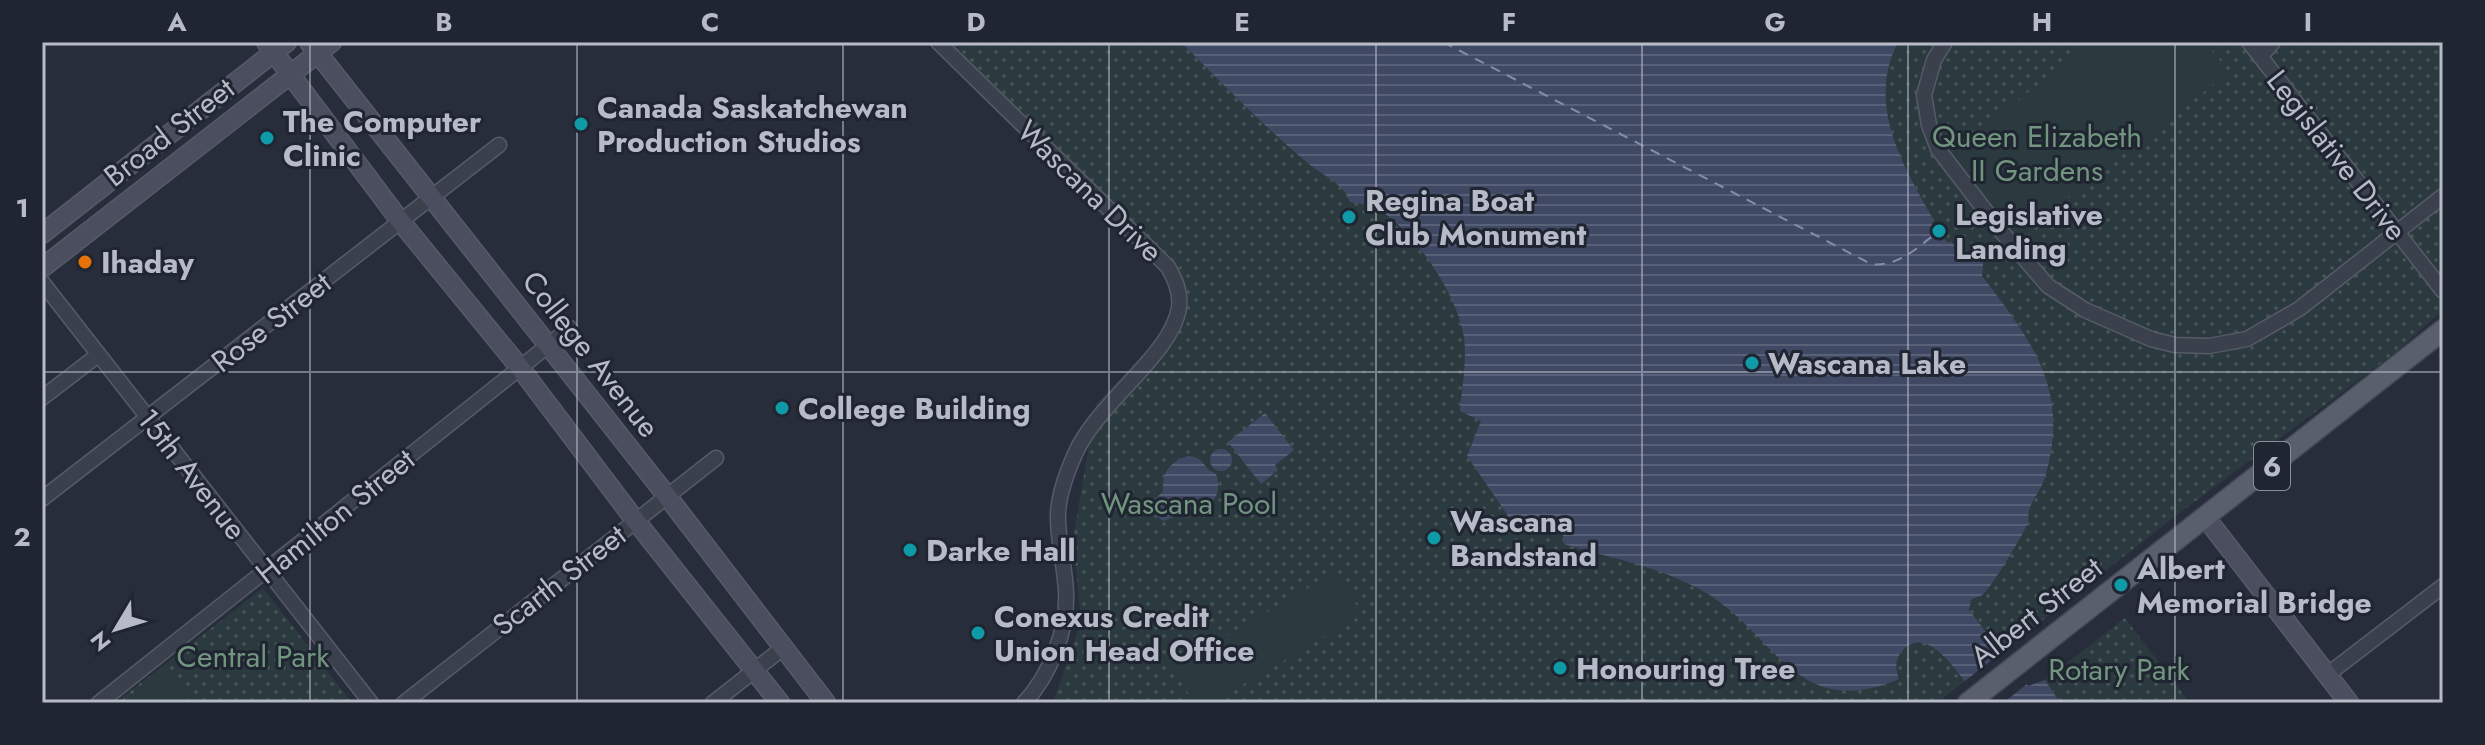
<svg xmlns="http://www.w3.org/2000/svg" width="2485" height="745" viewBox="0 0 2485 745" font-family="Jost,sans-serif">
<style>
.park{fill:url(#park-dots)}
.garden{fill:#2b3a3e}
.water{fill:url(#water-rules)}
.pier{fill:#282d3c}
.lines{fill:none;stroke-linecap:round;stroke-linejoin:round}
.ferry{stroke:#838eab;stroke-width:2;stroke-dasharray:10 8;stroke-linecap:butt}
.street-casing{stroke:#565b67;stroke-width:17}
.secondary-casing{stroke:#565b67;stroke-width:21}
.primary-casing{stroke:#444956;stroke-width:23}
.street{stroke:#3b404d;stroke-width:14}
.secondary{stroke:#4a4e5f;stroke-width:18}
.primary{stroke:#5a5f6c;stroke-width:20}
.grid{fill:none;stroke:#b7bbc7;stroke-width:2;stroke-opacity:0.55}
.culture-dot{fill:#0f9aa8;stroke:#202532;stroke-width:3}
.food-dot{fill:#e8710a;stroke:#202532;stroke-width:3}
.labels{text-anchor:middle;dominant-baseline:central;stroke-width:6;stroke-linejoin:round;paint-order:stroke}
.shield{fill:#202532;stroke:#8a8e9a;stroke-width:2}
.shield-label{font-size:28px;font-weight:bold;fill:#b7bbc7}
.poi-label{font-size:30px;font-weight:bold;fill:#b7bbc7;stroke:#202532;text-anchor:start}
.street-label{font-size:30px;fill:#b7bbc7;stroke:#202532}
.park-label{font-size:30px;fill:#71957f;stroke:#202532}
.neatline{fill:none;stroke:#b7bbc7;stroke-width:3}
.grid-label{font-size:26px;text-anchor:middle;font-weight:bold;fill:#b7bbc7}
</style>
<defs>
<pattern id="park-dots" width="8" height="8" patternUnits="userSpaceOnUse" patternTransform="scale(2)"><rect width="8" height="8" fill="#2b3a3e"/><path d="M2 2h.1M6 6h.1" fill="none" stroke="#485558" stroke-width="1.8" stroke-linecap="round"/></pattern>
<pattern id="water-rules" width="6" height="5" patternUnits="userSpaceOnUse" patternTransform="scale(2)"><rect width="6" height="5" fill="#404963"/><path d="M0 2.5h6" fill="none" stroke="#596178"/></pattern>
</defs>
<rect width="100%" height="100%" fill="#282d3c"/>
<path class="park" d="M932,42H2443V310L2396,352L2174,517L1937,703H1053L1081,621L1073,539L1096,404L1157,340L1168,322L1174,306L1172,288L1163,267Z
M263,588L352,703H115Z
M2125,618L2190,703H2060L2045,680Z"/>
<path class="garden" d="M2093,42H2205L2229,72L2017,237L1951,153Z
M1337,571L1362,615L1211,703H1194L1173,667Z
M168,668L191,703H123Z"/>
<path class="water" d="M1181,42H1898C1866,104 1902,164 1933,219L1931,221L1948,243L1951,241C1961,255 1968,258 1984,253L1982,276C2032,341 2071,390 2045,477C2041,491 2032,499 2029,510C2028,513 2029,518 2028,522C2025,532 1990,590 1982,595C1979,597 1975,597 1971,600L1969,610L2028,686L2045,680L2060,703H1980C1966,685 1930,621 1903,650C1895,658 1895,669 1899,679C1795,723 1776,633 1703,591C1661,567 1610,558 1564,544C1563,513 1532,517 1509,517L1467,456L1481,421L1460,411C1462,387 1467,361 1464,337C1458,296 1415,231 1379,210C1370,204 1360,204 1350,202C1346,185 1322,175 1309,164C1264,127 1223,84 1181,42Z
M1265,413L1294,450L1275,465L1278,470L1261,484L1228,442Z
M1210 460a11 11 0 1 1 22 0a11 11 0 1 1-22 0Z
M1188,456C1201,457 1201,461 1209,470L1216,474C1226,501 1200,519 1175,508L1171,518L1163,521L1157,517L1153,500L1163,492C1162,473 1169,462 1188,456Z"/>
<path class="pier" d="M2004,650L2029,681L2032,680L2003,703H1975L1960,685Z"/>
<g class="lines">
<path class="ferry" d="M1443,42L1871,264C1898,268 1919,246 1939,231"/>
<defs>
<path id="street" d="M938,42L1168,267C1175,279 1181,292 1179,307C1173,354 1097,403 1075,454C1067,472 1059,493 1058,513C1057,539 1065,566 1066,592C1068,630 1050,675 1024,703
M1945,42L1934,60L1924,95L1929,125L1938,149L2001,231L2048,286L2085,310L2151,339L2175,345L2209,346L2247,339L2299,309L2443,196
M2249,42L2443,291
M2261,56L2273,42
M42,282L371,703
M42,398L98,355
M42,499L499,145
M2327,675L2443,586
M99,703L570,328
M404,703L716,458
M713,703L783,648"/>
<path id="secondary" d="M266,42L401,222L521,369L635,520L780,703
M309,42L667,496L826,703
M42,234L287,42
M42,268L332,42
M2206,518L2349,703"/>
<path id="primary" d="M1968,703L2443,330"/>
</defs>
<use href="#street" class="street-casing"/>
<use href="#secondary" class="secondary-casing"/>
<use href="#primary" class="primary-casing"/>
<use href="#street" class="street"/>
<use href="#secondary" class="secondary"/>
<use href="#primary" class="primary"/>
</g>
<path class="grid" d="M310,42V703M577,42V703M843,42V703M1109,42V703M1376,42V703M1642,42V703M1908,42V703M2175,42V703M42,372H2443"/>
<g class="culture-dot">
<circle cx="581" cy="124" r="8"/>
<circle cx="267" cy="138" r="8"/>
<circle cx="1349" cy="217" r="8"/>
<circle cx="1939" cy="231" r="8"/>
<circle cx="1752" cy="363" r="8"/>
<circle cx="782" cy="408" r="8"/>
<circle cx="1434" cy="538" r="8"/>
<circle cx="910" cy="550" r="8"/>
<circle cx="2121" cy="585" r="8"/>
<circle cx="978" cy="633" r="8"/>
<circle cx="1560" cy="668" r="8"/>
</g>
<circle class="food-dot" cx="85" cy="262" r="8"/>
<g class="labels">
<rect class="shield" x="2254" y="442" width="36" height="48" rx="6"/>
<g class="shield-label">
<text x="2272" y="466">6</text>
</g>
<g class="poi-label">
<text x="597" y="107">Canada Saskatchewan<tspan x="597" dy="34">Production Studios</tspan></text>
<text x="283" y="121">The Computer<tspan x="283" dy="34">Clinic</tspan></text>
<text x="1365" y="200">Regina Boat<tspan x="1365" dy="34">Club Monument</tspan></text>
<text x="1955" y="214">Legislative<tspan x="1955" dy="34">Landing</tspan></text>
<text x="101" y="262">Ihaday</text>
<text x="1768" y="363">Wascana Lake</text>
<text x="798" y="408">College Building</text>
<text x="1450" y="521">Wascana<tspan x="1450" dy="34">Bandstand</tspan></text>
<text x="926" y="550">Darke Hall</text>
<text x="2137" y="568">Albert<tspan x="2137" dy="34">Memorial Bridge</tspan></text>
<text x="994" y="616">Conexus Credit<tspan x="994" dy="34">Union Head Office</tspan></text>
<text x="1576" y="668">Honouring Tree</text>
</g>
<g class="street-label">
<text transform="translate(169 132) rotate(-38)">Broad Street</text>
<text transform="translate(2337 155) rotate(52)">Legislative Drive</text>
<text transform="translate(1090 191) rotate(44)">Wascana Drive</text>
<text transform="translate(271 322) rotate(-38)">Rose Street</text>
<text transform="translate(591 354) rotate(52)">College Avenue</text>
<text transform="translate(192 474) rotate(52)">15th Avenue</text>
<text transform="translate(335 516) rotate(-39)">Hamilton Street</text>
<text transform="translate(559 580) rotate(-38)">Scarth Street</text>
<text transform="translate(2036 612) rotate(-38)">Albert Street</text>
</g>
<g class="park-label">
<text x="2037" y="136">Queen Elizabeth<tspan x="2037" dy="34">II Gardens</tspan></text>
<text x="1189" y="503">Wascana Pool</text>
<text x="253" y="656">Central Park</text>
<text x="2119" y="669">Rotary Park</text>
</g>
</g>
<rect width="2485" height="745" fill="none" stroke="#202532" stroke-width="88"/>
<g transform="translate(116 629) rotate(232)" stroke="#202532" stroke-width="6" paint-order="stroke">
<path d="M0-6L14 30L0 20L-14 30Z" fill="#b7bbc7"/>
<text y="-12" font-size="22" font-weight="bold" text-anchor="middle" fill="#b7bbc7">N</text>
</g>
<rect x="44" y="44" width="2397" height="657" class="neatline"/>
<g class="grid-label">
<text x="177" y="31">A</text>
<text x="444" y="31">B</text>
<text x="710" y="31">C</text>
<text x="976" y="31">D</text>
<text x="1242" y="31">E</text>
<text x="1509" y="31">F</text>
<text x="1775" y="31">G</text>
<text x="2042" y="31">H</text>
<text x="2308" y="31">I</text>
<text x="22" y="217">1</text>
<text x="22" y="546">2</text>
</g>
</svg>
